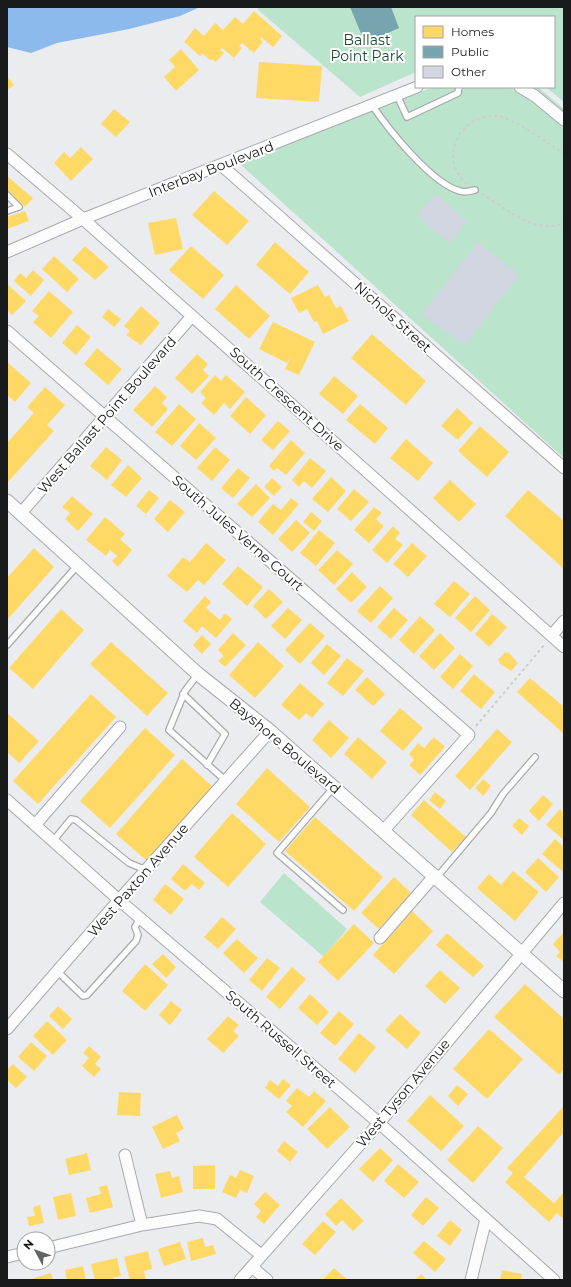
<svg xmlns="http://www.w3.org/2000/svg" width="571" height="1287" viewBox="0 0 571 1287" font-family="Montserrat,sans-serif">
<style>
.green{fill:#bbe4cc}
.water{fill:#8cbaec}
.homes{fill:#ffd966}
.public{fill:#76a5af}
.building{fill:#d1d6e1}
.lines{fill:none;stroke-linecap:round;stroke-linejoin:round}
.service-casing{stroke:#a9aaac;stroke-width:8}
.minor-casing{stroke:#a9aaac;stroke-width:13}
.tertiary-casing{stroke:#a9aaac;stroke-width:15}
.path{stroke:#cdcdcd;stroke-width:2;stroke-dasharray:3 3;stroke-linecap:butt}
.service{stroke:#fcfcfd;stroke-width:5.5}
.minor{stroke:#fcfcfd;stroke-width:11}
.tertiary{stroke:#fcfcfd;stroke-width:13}
.labels{text-anchor:middle;dominant-baseline:central;stroke-width:4;stroke-linejoin:round;paint-order:stroke}
.park-label{font-size:14px;fill:#1f4831;stroke:#fff}
.street-label{font-size:14px;fill:#191a1b;stroke:#fff}
</style>
<rect width="100%" height="100%" fill="#eaecef"/>
<path class="green" d="M261,7H564V102L546,87H554V17H416V72L360,97L257,9Z
M433,87H509L532,100L564,127V458L240,164Z
M531,87H538L564,109V112Z
M284,873L347,929L324,957L260,902Z"/>
<path class="water" d="M7,7H200L180,16L129,29L57,43L31,53L7,47Z"/>
<path class="homes" d="M254,11L282,36L273,47L261,37L260,39L263,42L254,53L242,43L239,46L242,48L234,58L222,48L220,50L224,53L216,62L212,59L211,61L203,54L200,56L184,42L195,28L204,36L215,23L223,30L235,17L243,24Z
M181,49L199,70L176,91L164,77L175,67L169,60Z
M259,62L322,66L319,102L256,98Z
M7,76L14,85L7,90Z
M114,109L130,122L116,137L101,124Z
M81,147L93,159L71,181L54,163L64,152L70,158Z
M7,176L33,198L25,207L7,191Z
M214,191L249,221L227,245L192,215Z
M25,211L29,221L7,229V217Z
M176,218L183,249L155,255L148,223Z
M275,242L309,272L290,294L256,265Z
M85,246L109,267L95,280L72,260Z
M191,246L224,275L203,299L169,270Z
M54,256L79,279L67,292L42,269Z
M33,270L44,280L31,296L14,281L20,273L26,278Z
M7,284L26,301L12,315L7,310Z
M236,285L270,316L249,339L215,309Z
M318,285L325,297L329,295L336,308L341,306L349,321L323,334L317,321L314,322L307,309L299,313L291,298Z
M49,291L73,312L51,338L33,322L39,316L32,311Z
M141,306L160,323L141,345L126,335L130,331L124,326Z
M108,309L121,319L114,327L102,317Z
M273,322L315,342L299,375L285,369L292,354L287,363L259,349Z
M77,325L91,337L76,355L62,343Z
M372,334L426,381L406,405L351,358Z
M97,348L122,369L108,385L84,364Z
M197,354L208,364L203,370L209,376L192,394L175,378Z
M7,362L31,383L15,402L7,395Z
M215,375L221,381L226,375L245,392L230,409L224,403L214,415L201,403L206,398L200,392Z
M334,376L358,396L343,414L319,394Z
M155,386L167,397L162,403L168,409L152,427L133,410Z
M45,387L65,405L47,425L54,431L8,482L7,443L34,413L27,407Z
M246,397L266,415L250,434L230,416Z
M179,404L196,419L172,446L155,432Z
M360,404L388,428L375,444L346,420Z
M457,408L473,423L458,440L441,426Z
M278,421L290,431L273,450L261,440Z
M199,423L216,438L196,460L180,446Z
M480,426L509,452L487,477L458,451Z
M406,439L433,463L418,481L390,458Z
M291,440L305,453L286,475L277,468L274,471L269,466Z
M106,447L122,460L107,480L90,466Z
M215,447L230,460L212,481L197,468Z
M310,458L326,471L312,488L304,481L299,487L292,480Z
M128,465L142,478L126,497L111,485Z
M238,468L250,478L233,498L221,488Z
M331,477L346,491L328,512L312,499Z
M272,478L282,487L274,496L264,487Z
M450,480L476,504L459,522L433,498Z
M256,484L270,498L252,517L237,504Z
M354,489L369,502L351,521L337,509Z
M149,490L159,498L146,514L136,506Z
M528,490L564,521V569L505,516Z
M72,496L93,514L78,531L65,519L70,513L62,507Z
M291,498L299,504L273,535L258,522L273,504L281,510Z
M170,500L185,512L168,532L154,519Z
M374,507L382,513L376,519L384,526L369,543L354,530Z
M311,512L322,521L314,531L303,522Z
M105,517L125,534L120,539L132,550L118,567L112,561L117,556L110,550L106,556L86,540Z
M296,520L310,533L292,552L278,539Z
M393,526L400,533L395,539L403,545L387,563L372,550Z
M319,530L335,543L316,566L300,553Z
M206,543L226,560L204,585L198,580L187,592L167,576L183,557L190,562Z
M412,543L427,556L408,577L393,564Z
M34,548L54,567L7,620V578Z
M337,550L353,564L334,585L318,570Z
M238,566L263,587L247,606L222,584Z
M352,572L367,587L351,603L336,589Z
M454,581L470,594L450,617L434,604Z
M380,586L393,598L371,623L357,611Z
M269,589L283,602L266,619L253,606Z
M205,596L211,602L206,608L220,620L225,613L232,619L216,638L202,626L197,633L183,621Z
M475,596L490,610L471,632L455,618Z
M288,608L302,620L285,639L271,626Z
M394,608L408,620L391,639L377,627Z
M61,609L84,630L33,689L9,668Z
M492,614L507,627L489,647L475,634Z
M420,616L435,630L414,654L399,640Z
M310,623L325,636L300,664L285,650Z
M233,633L246,645L225,667L218,661L224,656L218,650Z
M440,633L455,648L434,670L419,656Z
M202,635L211,644L202,654L193,645Z
M111,642L168,693L147,716L90,664Z
M258,642L284,666L255,698L229,675Z
M327,644L341,656L324,675L311,663Z
M505,652L507,653L508,652L518,663L511,671L499,663L500,662L498,660Z
M460,654L473,666L453,689L440,677Z
M347,658L364,671L343,696L327,683Z
M474,674L495,692L481,709L460,691Z
M367,677L385,694L373,706L355,690Z
M530,678L564,707V734L517,692Z
M300,683L324,704L312,718L306,713L299,720L281,705Z
M91,694L116,717L38,804L13,781Z
M400,708L423,728L403,751L380,731Z
M7,713L39,741L19,763L7,752Z
M329,720L349,738L331,758L312,740Z
M145,728L175,755L110,828L80,801Z
M497,729L512,742L470,790L455,776Z
M358,737L387,762L372,779L344,754Z
M434,737L445,747L420,775L409,765L414,760L409,754L418,743L424,748Z
M182,759L213,787L147,861L116,834Z
M267,768L310,807L279,842L236,804Z
M483,779L491,786L483,796L475,788Z
M435,792L446,801L440,809L429,800Z
M543,795L553,804L539,821L529,811Z
M424,800L466,837L452,852L411,815Z
M560,809L564,813V840L546,825Z
M232,813L266,844L228,887L194,857Z
M315,817L383,877L354,911L285,851Z
M519,818L529,826L522,835L512,826Z
M555,839L564,847V869L562,871L542,854Z
M538,858L559,877L546,892L525,872Z
M183,864L205,883L199,890L192,884L185,891L171,879Z
M513,871L539,892L515,921L477,888L489,874L501,885Z
M394,877L411,893L379,929L361,913Z
M165,884L184,899L171,915L153,900Z
M412,911L433,931L394,974L373,955Z
M222,917L236,929L218,949L204,937Z
M354,924L374,943L338,981L318,962Z
M564,932V962L556,956L560,952L553,944Z
M447,933L484,966L473,977L436,945Z
M237,939L258,958L244,973L223,953Z
M163,954L176,967L166,978L152,964Z
M267,958L280,968L262,991L249,980Z
M145,964L168,985L145,1011L122,991Z
M292,967L306,979L280,1009L266,997Z
M440,970L460,988L445,1004L425,986Z
M525,984L564,1019V1069L559,1075L494,1017Z
M310,994L329,1012L317,1025L298,1008Z
M171,1001L182,1010L170,1025L159,1015Z
M58,1006L72,1019L63,1029L49,1016Z
M339,1011L354,1024L335,1046L320,1033Z
M400,1014L421,1033L407,1049L385,1030Z
M228,1016L239,1025L233,1031L239,1036L223,1053L207,1039Z
M47,1021L67,1040L53,1055L33,1036Z
M489,1029L523,1059L487,1099L453,1069Z
M359,1033L376,1047L355,1073L338,1059Z
M31,1042L47,1056L34,1071L18,1057Z
M89,1046L101,1057L95,1064L101,1069L94,1077L82,1066L89,1058L83,1053Z
M13,1064L27,1077L16,1088L7,1080V1070Z
M283,1079L291,1085L279,1099L265,1088L270,1080L278,1086Z
M457,1085L468,1094L458,1106L448,1096Z
M297,1088L309,1097L314,1091L326,1101L303,1127L286,1112L292,1106L286,1101Z
M119,1092L141,1093L140,1116L117,1115Z
M430,1095L464,1126L441,1151L407,1121Z
M564,1106V1132L524,1177L554,1203L564,1192V1216L562,1218L557,1213L549,1222L505,1182L513,1173L507,1168Z
M330,1107L350,1127L327,1149L307,1129Z
M177,1115L184,1129L176,1133L180,1141L163,1149L152,1127Z
M478,1126L503,1148L473,1183L447,1160Z
M284,1141L298,1152L290,1162L277,1151Z
M380,1148L393,1160L373,1182L359,1169Z
M87,1153L91,1170L69,1175L65,1159Z
M398,1164L419,1182L404,1198L384,1181Z
M215,1165V1189H193V1166Z
M240,1170L254,1176L247,1193L240,1190L236,1198L222,1192L230,1175L236,1178Z
M170,1171L172,1178L179,1176L183,1192L161,1198L155,1174Z
M107,1185L113,1207L90,1213L86,1198L101,1194L99,1187Z
M265,1192L280,1205L264,1224L256,1217L261,1211L254,1204Z
M71,1193L76,1216L58,1220L53,1197Z
M426,1197L439,1208L423,1226L411,1215Z
M341,1198L364,1221L353,1231L342,1220L336,1226L325,1214Z
M40,1205L44,1223L29,1226L27,1217L35,1216L33,1207Z
M450,1220L462,1230L450,1246L437,1236Z
M323,1221L336,1232L315,1255L302,1244Z
M203,1238L205,1247L213,1245L216,1254L191,1261L187,1242Z
M424,1241L446,1259L435,1272L413,1253Z
M180,1242L186,1259L164,1266L158,1249Z
M148,1251L152,1269L144,1271L146,1280H130L124,1257Z
M117,1258L121,1276L113,1278V1280H95L91,1264Z
M83,1266L86,1280H67L65,1270Z
M334,1268L348,1280H323Z
M502,1270L522,1274L521,1280H500Z
M51,1273L53,1280H34V1278Z
M421,1274L427,1280H415Z"/>
<path class="public" d="M350,7H391L399,28L365,43Z"/>
<path class="building" d="M436,194L467,222L449,243L417,215Z
M478,242L519,275L464,346L422,314Z"/>
<g class="lines">
<defs>
<path id="service" d="M397,95L407,117L458,93L459,87
M372,105C388,129 432,184 460,191C466,193 470,191 475,190
M7,195L19,207L7,211
M7,645L78,565
M198,674L185,691L169,730L226,781
M183,694L225,734L207,765
M334,787L277,853L343,910
M53,841L71,819L76,820L129,863L146,870
M437,877L491,813L503,794L535,757
M57,971L83,996L87,995L136,941L138,935L135,927L140,918"/>
<path id="minor" d="M520,87L535,96L564,120
M7,154L83,219L564,647
M221,165L564,468
M7,252L83,219L417,87
M7,331L469,735L384,830
M21,513L192,316
M552,635L564,621
M7,800L119,900L379,1123L554,1280
M35,825L120,727
M380,938L435,875
M7,1029L119,900L270,731
M125,1155L142,1225
M48,1248L142,1225L199,1216L217,1219L261,1255
M7,1257L24,1253
M252,1267L267,1280
M240,1280L379,1123L564,903
M471,1280L486,1219"/>
<path id="tertiary" d="M7,501L198,674L270,731L564,991"/>
</defs>
<use href="#service" class="service-casing"/>
<use href="#minor" class="minor-casing"/>
<use href="#tertiary" class="tertiary-casing"/>
<path class="path" d="M467,184C437,159 460,113 497,116C513,117 549,144 564,154
M482,194C507,209 534,235 564,223
M476,726L545,644"/>
<use href="#service" class="service"/>
<use href="#minor" class="minor"/>
<use href="#tertiary" class="tertiary"/>
</g>
<g class="labels">
<g class="park-label">
<text x="367" y="40">Ballast<tspan x="367" dy="16">Point Park</tspan></text>
</g>
<g class="street-label">
<text transform="translate(211 169) rotate(-21)">Interbay Boulevard</text>
<text transform="translate(393 317) rotate(42)">Nichols Street</text>
<text transform="translate(287 399) rotate(42)">South Crescent Drive</text>
<text transform="translate(107 415) rotate(-49)">West Ballast Point Boulevard</text>
<text transform="translate(238 533) rotate(41)">South Jules Verne Court</text>
<text transform="translate(285 746) rotate(40)">Bayshore Boulevard</text>
<text transform="translate(138 880) rotate(-49)">West Paxton Avenue</text>
<text transform="translate(281 1039) rotate(41)">South Russell Street</text>
<text transform="translate(403 1093) rotate(-50)">West Tyson Avenue</text>
</g>
</g>
<rect width="571" height="1287" fill="none" stroke="#191a1b" stroke-width="16"/>
<rect x="415" y="16" width="140" height="72" fill="#ffffff" stroke="#a3a3a4"/>
<rect x="423" y="26" width="20" height="12" fill="#ffd966" stroke="#a3a3a4"/>
<text x="451" y="36" font-size="12" fill="#191a1b">Homes</text>
<rect x="423" y="46" width="20" height="12" fill="#76a5af" stroke="#a3a3a4"/>
<text x="451" y="56" font-size="12" fill="#191a1b">Public</text>
<rect x="423" y="66" width="20" height="12" fill="#d1d6e1" stroke="#a3a3a4"/>
<text x="451" y="76" font-size="12" fill="#191a1b">Other</text>
<g transform="translate(36 1251) rotate(311)"><circle r="19" fill="#ffffff" stroke="#a3a3a4"/>
<path d="M0-3L7 15L0 10L-7 15Z" fill="#626465"/>
<text y="-6" font-size="11" font-weight="bold" text-anchor="middle" fill="#191a1b">N</text>
</g>
</svg>
